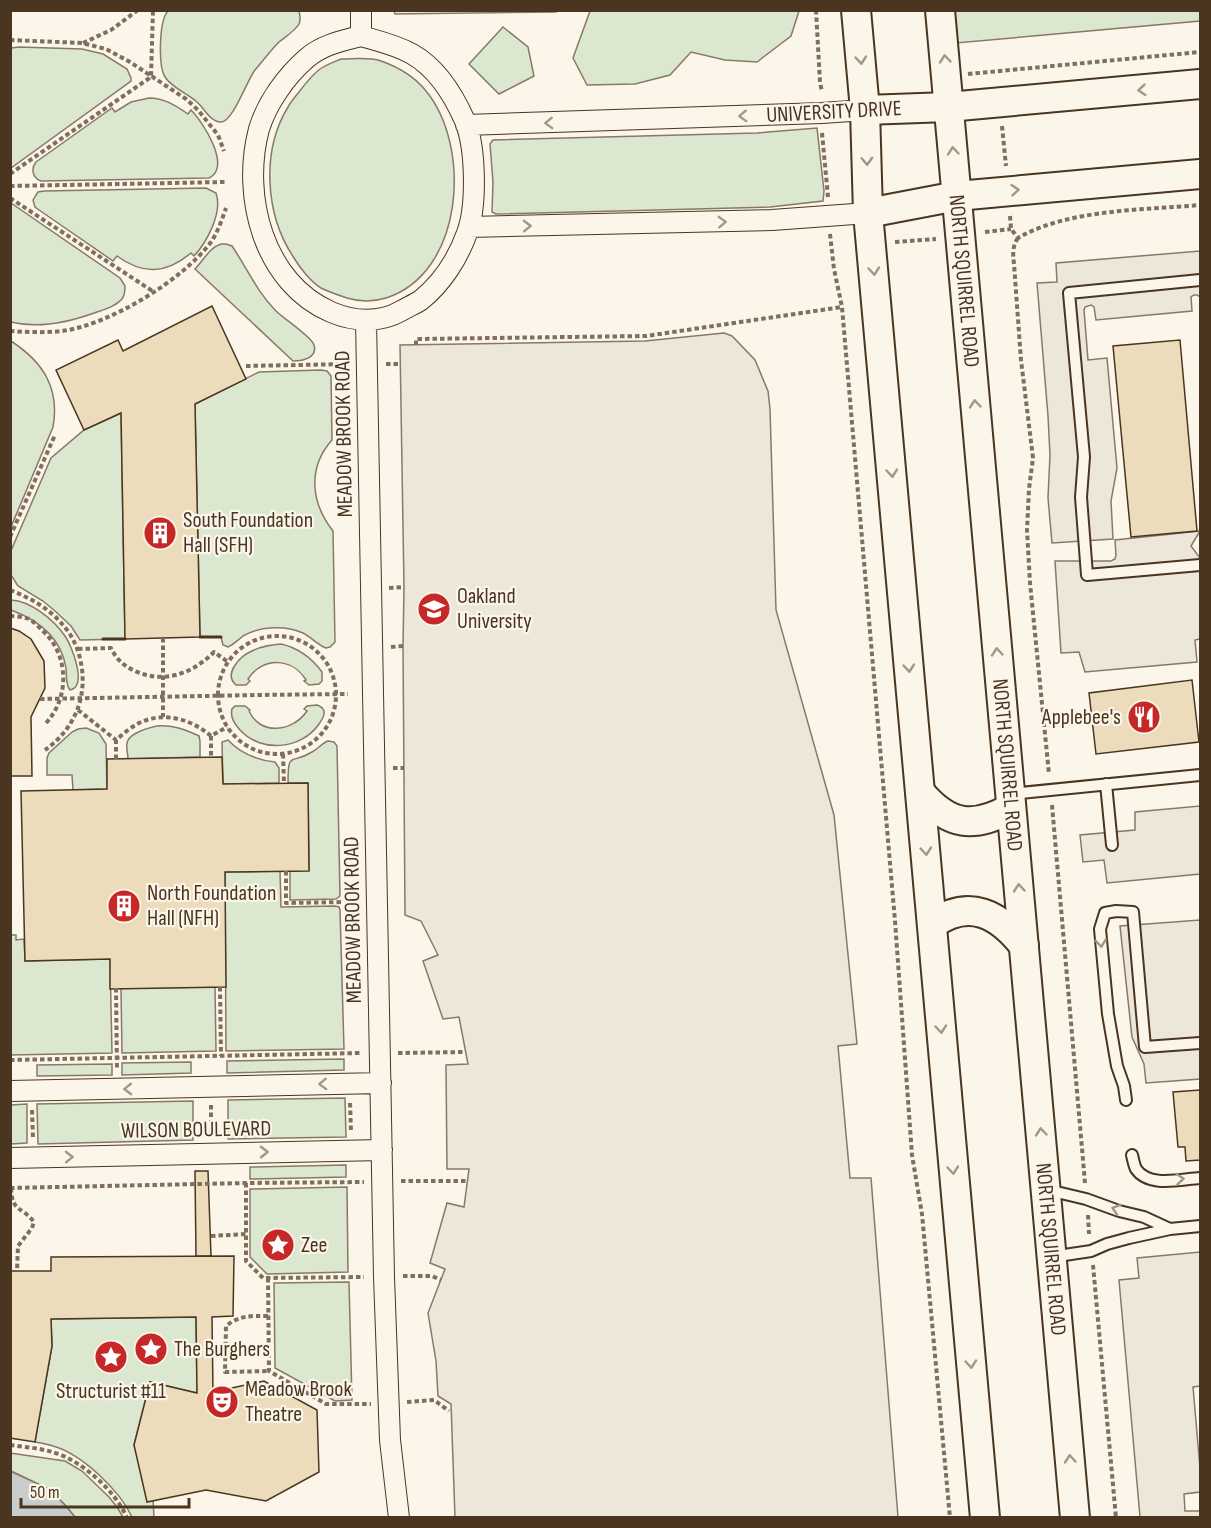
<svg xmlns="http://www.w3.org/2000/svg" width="1211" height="1528" viewBox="0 0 1211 1528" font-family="'Sofia Sans Condensed',sans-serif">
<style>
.green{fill:#dce7d0;stroke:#887966;stroke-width:1.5}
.parking{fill:#ede7d9;stroke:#887966;stroke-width:1.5}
.water{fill:#c9cecd;stroke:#887966;stroke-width:1.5}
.building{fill:#ecdcbc;stroke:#4a3520;stroke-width:1.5}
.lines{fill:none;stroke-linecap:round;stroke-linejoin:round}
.service-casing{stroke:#4a3520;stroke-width:14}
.minor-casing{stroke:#4a3520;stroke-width:22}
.secondary-casing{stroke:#4a3520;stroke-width:32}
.path{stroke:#7f6f5c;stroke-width:4;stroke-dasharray:4.5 3;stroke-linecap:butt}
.service{stroke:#fbf6e9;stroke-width:10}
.minor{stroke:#fbf6e9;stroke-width:20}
.secondary{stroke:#fbf6e9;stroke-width:28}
.wall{stroke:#4a3520;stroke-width:3}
.oneway{stroke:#a29684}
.labels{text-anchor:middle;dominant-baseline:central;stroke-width:4.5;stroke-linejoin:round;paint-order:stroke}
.street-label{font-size:22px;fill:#4a3520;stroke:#fbf6e9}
.poi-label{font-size:22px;fill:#4a3520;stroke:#fbf6e9;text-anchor:start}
</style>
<rect width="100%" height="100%" fill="#fbf6e9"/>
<path class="green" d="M1200,10V21L956,43L954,11Z
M168,11H299C300,15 301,20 299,24C295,31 285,37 279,42C270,51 263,61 255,70C247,80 233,122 221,122C210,122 204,108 197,102C187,93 172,88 165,77C158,66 159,20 168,11Z
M590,11V10L799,11L791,36L757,62L725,60L691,52L670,75L635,84L587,85L573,58Z
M503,27L528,47L534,76L499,94L469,64Z
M19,47L82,49L103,54L127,69L131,78V81L11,168V48Z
M341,59C354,59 369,57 381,61C398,67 415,77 426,91C472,147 464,273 386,298C373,302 360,302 347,298C338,295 329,292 321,288C311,282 300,268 294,258C265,215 261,151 288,107C291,101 295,97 299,92C305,84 312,75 320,69C326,65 334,62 341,59Z
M149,98C164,98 175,105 188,114L191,110C203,122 232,167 209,178L41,181C32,178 31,168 36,162L112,108L115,112L131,102Z
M817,128L824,191L823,201L770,207L496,214L492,212L493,182L490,144L493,140L757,133Z
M206,188L216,193C223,212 207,242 194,256L191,253C166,274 143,275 117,256L113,261L39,210L35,207L33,200L38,192L44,191Z
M11,203L120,278L125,286C125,291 125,295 122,299C116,306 106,309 97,312C70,322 39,329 11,322Z
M221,244H226L232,246C247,268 257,292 276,311C284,319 312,337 314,345C318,358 302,361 293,361L195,269C203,261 210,247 221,244Z
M11,341C43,362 60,388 53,427L11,527Z
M321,370L327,371L331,376L332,440C307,468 311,503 333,531L335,642L330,647L326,648C318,645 311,637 303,633C285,625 260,626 243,636C238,640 234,644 228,647L223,645L221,637H200L195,404L259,372Z
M121,413L125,639L80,640L71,626L55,611L43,601L18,586L11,575L10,553L51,458L84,430Z
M11,600C31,601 54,620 65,636C72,646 88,687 70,690C65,684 67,675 66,668C61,637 38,620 11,610Z
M281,644C299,648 311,657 322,672V681L319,684L309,685L304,681L306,680C292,657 262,657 248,679L250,681L246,685H236C223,674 240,656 252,651C261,646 271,645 281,644Z
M317,705C320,706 323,708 324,711C325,716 321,721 319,724C301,750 261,753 240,730C234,723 230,717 232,709L235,706H245L250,710L249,711C260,736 293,732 307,711L304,709L307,706Z
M157,726C173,725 184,729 199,736L200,741V757L128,759C128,754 126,748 127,743C129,733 148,728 157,726Z
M86,728L99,733L106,744L107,789L73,790L72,775H47V758L49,753L72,732L78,729Z
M228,740C241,754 257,760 275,762L279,768V783L223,784L222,742Z
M328,741L334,742L337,746L340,896L336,899L290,900V871L309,870L308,783H288C288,750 291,765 312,752C318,749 322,743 328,741Z
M280,871L281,907L335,906L339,907L340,910L344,1049L226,1051L225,872Z
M10,935H16V940L24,939L25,961L110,959L112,1053L11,1055Z
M215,987L216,1051L122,1053L121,988Z
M344,1059V1070L227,1073V1061Z
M191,1062V1073L122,1075V1063Z
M112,1064V1075L37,1076V1065Z
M345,1098L346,1137L228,1139V1100Z
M193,1101V1140L38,1144L37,1104Z
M27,1104V1143L11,1144V1105Z
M346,1165V1177L250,1179V1167Z
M347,1187L348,1272L267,1274L250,1257V1189Z
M349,1282L352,1400L335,1401L275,1368L274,1283Z
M196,1317L197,1393L150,1382L134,1445L153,1500L154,1517H132C120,1491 82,1454 53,1446C47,1444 41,1443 35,1442L52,1346L51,1319Z
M10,1453L65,1461L82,1471L109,1497L117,1507L123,1517H75L65,1505L49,1489L11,1471Z"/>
<path class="parking" d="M394,11L556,10V12L395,14Z
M1200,251V297L1197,295H1194L1191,297L1192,311L1096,320L1094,307L1091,305L1085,307L1084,310L1088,360L1107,358L1117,468L1111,501L1113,539L1052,543L1048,498L1050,455L1048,416L1037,283L1057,282L1056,263Z
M724,333L732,336L755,360L768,391L770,409L776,610L834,815L857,1044L838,1046L850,1178H871L898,1517H455L451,1404L438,1396L436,1361L428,1313L445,1269L430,1263L447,1203L464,1207L469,1169H447L446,1065L468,1064L459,1017L443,1019L423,961L438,955L421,921L405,915L403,646L404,587L400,345L645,341Z
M1200,531L1191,546L1200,558V639L1195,640L1197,662L1085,672L1079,652L1061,653L1055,561H1111L1115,559L1116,555L1115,540Z
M1200,806V874L1107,883L1104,860L1083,862L1080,835L1135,830V812Z
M1200,920V1079L1146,1083L1144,1064L1132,1037L1120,926Z
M1200,1252V1386L1193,1387L1200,1468V1492L1184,1494L1185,1511H1200V1517H1140L1119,1280L1139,1278L1137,1258Z"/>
<path class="water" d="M10,1471L49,1489L65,1505L75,1517H11Z"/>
<path class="building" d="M212,306L246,379L195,404L200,637L125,639L121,413L84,430L56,370L118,340L123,351Z
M1180,340L1197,531L1131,537L1113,346Z
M10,628L19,631L31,639L44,661L45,688L31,717L32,776H10Z
M1192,680L1199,742L1096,754L1089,693Z
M222,757L223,784L308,783L309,871L225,872L226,987L110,989V959L25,961L21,791L107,789V759Z
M1200,1090V1160L1186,1161L1185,1147H1178L1173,1092Z
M195,1171H208L211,1256H196Z
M234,1256L233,1316L212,1317L213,1392L264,1381L317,1410L319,1472L266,1501L206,1490L147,1502L134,1445L150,1382L197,1393L196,1317L51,1319L52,1346L35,1442L10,1438V1271H51V1257Z"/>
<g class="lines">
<defs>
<path id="service" d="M1200,280L1069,293L1084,457L1081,497L1087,575L1200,565
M1106,784L1112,845
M1010,794L1200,775
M1126,1100L1124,1086L1117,1066L1108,1014L1100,929L1105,913L1116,911L1133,912L1145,1047L1200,1043
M1132,1155C1133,1159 1134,1165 1136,1169C1149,1188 1181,1179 1200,1178
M1048,1190L1086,1199L1119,1211L1144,1217L1170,1229
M1051,1257L1091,1251L1107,1244L1129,1238L1170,1229L1200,1226"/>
<path id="minor" d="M361,10V36
M361,36C378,41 396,45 412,54C437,68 454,96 465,121C476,148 477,206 467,233C458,258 442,283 421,300C415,304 408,307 401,311C380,323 354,322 331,312C264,283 241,197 259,129C267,103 286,76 307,58C322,45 341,41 361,36Z
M466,125L822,113L865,110
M469,227L772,220L868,213
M366,320L384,1277L390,1440L399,1518
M10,1091L381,1083
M10,1158L382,1150"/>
<g id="secondary">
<path d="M856,10L865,110L868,213L985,1518"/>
<path id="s1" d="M940,10L1075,1518"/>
<path d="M865,110L948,107L1200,84"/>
<path d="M868,213L957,196L1200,174"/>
<path d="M921,793C949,826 974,829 1011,808"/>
<path d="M933,924C969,898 999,914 1024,946"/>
</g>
</defs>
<use href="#service" class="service-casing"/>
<use href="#minor" class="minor-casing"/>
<use href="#secondary" class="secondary-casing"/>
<path class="path" d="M816,10L820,82L822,92
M10,40L82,43L106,49L130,62L186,99L198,110L218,135L224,151
M83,43L111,30L138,10
M968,74L1200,52
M1002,126L1006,166
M822,133L828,197
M10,174L151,77L153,10
M10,186L225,182
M10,198L154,292
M1010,216L1011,229L1018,238C1068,209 1144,210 1200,205
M985,232L1011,229
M830,234L834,269L842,307L895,921L912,1155L922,1214L950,1518
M1018,238C1012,246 1013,255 1014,264L1021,360L1033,458L1029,489L1027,530L1030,583L1049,774
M895,242L936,239
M10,331C27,332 45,333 62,331C109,325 183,280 211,242C218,232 222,219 226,208
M416,345V339L646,336L842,307
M386,364H400
M246,366L349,364
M10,537L55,435
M389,588L404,587
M10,590C33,599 52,610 67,630C76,642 80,655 82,669C86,702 72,731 45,750
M10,616C16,616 24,617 29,619C34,622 39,627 43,631C69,655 70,697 46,723
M218 695a59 59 0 1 1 118 0a59 59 0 1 1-118 0Z
M163,638V717
M391,647L403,646
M78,649L111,648C116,659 124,666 135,671C164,684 192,674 214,652L228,662
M40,699L257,695L348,694
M78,710L116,740C123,734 131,727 139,723C164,711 191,719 211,736L227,727
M211,736V757
M283,754L284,783
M116,759V740
M393,768H404
M1052,805L1085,1183
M286,871V903L344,902
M220,987L221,1056
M116,988L117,1069
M398,1053L466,1052
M10,1060L361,1053
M350,1103L351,1132
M211,1105V1133
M32,1110L33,1138
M401,1181H466
M246,1183V1261L263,1278L364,1277
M10,1188L246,1183L364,1182
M11,1188C12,1213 22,1206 34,1222L32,1228L18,1246L17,1271
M1088,1215L1089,1234
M211,1236L246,1234
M1093,1265L1116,1518
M403,1276H432L441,1280
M268,1278L269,1371L326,1404H371
M268,1316C250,1316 240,1315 226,1326L225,1372L269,1371
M407,1402L434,1400L449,1411
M10,1445C24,1447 39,1448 52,1452C80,1459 116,1491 127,1518"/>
<use href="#service" class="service"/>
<use href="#minor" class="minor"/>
<use href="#secondary" class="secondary"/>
<path class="wall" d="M200,637H221
M103,639H125"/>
</g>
<defs><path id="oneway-chevron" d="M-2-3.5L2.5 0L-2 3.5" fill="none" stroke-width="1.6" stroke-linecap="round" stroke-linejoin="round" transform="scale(1.5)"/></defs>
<g class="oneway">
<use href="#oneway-chevron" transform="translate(945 59) rotate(-95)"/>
<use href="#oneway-chevron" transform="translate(861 60) rotate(85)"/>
<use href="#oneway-chevron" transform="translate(1142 90) rotate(175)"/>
<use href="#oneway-chevron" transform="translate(743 116) rotate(178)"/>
<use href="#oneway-chevron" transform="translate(549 123) rotate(178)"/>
<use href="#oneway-chevron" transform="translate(953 151) rotate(-95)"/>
<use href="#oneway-chevron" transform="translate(867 161) rotate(88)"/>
<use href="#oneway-chevron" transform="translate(1015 190) rotate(-5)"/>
<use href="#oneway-chevron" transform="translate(722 222) rotate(-2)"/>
<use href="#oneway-chevron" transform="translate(527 226) rotate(-1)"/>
<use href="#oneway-chevron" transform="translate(874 271) rotate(85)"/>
<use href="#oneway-chevron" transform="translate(975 404) rotate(-95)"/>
<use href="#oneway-chevron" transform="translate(892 473) rotate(85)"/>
<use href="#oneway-chevron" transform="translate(997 652) rotate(-95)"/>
<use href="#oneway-chevron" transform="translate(909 668) rotate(85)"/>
<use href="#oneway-chevron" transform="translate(926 851) rotate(85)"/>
<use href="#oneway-chevron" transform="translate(1019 888) rotate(-95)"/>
<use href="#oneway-chevron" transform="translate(1101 943) rotate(84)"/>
<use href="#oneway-chevron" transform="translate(941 1029) rotate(85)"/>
<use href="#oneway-chevron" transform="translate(323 1084) rotate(178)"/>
<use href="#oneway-chevron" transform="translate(128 1089) rotate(179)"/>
<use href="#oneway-chevron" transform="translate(1041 1132) rotate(-95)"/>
<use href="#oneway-chevron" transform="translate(264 1152) rotate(-1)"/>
<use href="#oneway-chevron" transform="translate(69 1157) rotate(-1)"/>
<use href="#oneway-chevron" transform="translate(953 1170) rotate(85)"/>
<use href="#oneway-chevron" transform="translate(1180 1179) rotate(-5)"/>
<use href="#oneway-chevron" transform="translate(1116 1209) rotate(-162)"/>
<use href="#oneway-chevron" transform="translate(971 1364) rotate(85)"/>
<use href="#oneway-chevron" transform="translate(1070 1459) rotate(-95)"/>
</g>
<defs>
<symbol id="building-disc" viewBox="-11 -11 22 22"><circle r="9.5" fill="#c62828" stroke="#fbf6e9"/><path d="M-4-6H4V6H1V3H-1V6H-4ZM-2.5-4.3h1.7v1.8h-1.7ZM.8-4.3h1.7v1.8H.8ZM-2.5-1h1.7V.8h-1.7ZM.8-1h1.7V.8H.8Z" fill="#fff"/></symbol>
<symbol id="university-disc" viewBox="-11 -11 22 22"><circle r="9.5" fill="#c62828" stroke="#fbf6e9"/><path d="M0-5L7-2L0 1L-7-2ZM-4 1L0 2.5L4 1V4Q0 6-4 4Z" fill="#fff"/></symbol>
<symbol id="restaurant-disc" viewBox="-11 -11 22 22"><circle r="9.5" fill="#c62828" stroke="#fbf6e9"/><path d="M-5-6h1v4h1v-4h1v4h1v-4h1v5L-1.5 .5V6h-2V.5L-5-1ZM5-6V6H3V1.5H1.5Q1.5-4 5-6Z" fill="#fff"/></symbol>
<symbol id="sight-disc" viewBox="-11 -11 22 22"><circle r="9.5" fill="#c62828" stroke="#fbf6e9"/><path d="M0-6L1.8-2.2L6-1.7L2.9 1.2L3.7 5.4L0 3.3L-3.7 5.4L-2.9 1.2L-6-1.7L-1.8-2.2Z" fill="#fff"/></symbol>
<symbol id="theatre-disc" viewBox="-11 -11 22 22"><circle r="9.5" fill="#c62828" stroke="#fbf6e9"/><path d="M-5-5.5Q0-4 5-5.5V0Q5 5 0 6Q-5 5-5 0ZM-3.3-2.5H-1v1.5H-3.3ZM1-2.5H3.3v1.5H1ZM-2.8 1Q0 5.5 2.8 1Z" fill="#fff"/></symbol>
</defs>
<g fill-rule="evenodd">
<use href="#building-disc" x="141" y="514" width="38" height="38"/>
<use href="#university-disc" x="415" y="590" width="38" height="38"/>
<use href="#restaurant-disc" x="1125" y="698" width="38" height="38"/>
<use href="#building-disc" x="105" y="887" width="38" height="38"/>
<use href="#sight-disc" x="259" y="1226" width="38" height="38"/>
<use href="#sight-disc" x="132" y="1330" width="38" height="38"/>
<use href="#sight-disc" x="92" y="1338" width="38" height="38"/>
<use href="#theatre-disc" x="203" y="1383" width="38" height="38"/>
</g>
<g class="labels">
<g class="street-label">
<text transform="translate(834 112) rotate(-3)">UNIVERSITY DRIVE</text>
<text stroke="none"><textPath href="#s1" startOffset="272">NORTH SQUIRREL ROAD</textPath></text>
<text transform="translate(344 434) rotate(-91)">MEADOW BROOK ROAD</text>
<text stroke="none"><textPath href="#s1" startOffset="758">NORTH SQUIRREL ROAD</textPath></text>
<text transform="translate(353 920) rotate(-91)">MEADOW BROOK ROAD</text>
<text transform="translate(196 1130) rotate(-1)">WILSON BOULEVARD</text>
<text stroke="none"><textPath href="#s1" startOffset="1244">NORTH SQUIRREL ROAD</textPath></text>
</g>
<g class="poi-label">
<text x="183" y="520">South Foundation<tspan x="183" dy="25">Hall (SFH)</tspan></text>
<text x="457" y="596">Oakland<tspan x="457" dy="25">University</tspan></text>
<text x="1121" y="717" text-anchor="end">Applebee's</text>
<text x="147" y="893">North Foundation<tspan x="147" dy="25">Hall (NFH)</tspan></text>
<text x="301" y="1245">Zee</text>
<text x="174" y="1349">The Burghers</text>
<text x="245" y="1389">Meadow Brook<tspan x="245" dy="25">Theatre</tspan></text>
<text x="111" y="1391" text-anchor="middle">Structurist #11</text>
</g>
</g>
<rect width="1211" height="1528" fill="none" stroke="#4a3520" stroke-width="24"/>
<path d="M21 1498v9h168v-9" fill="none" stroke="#4a3520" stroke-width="3"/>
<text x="30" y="1498" font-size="18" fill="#4a3520" stroke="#fbf6e9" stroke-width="4.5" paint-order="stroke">50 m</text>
</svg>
